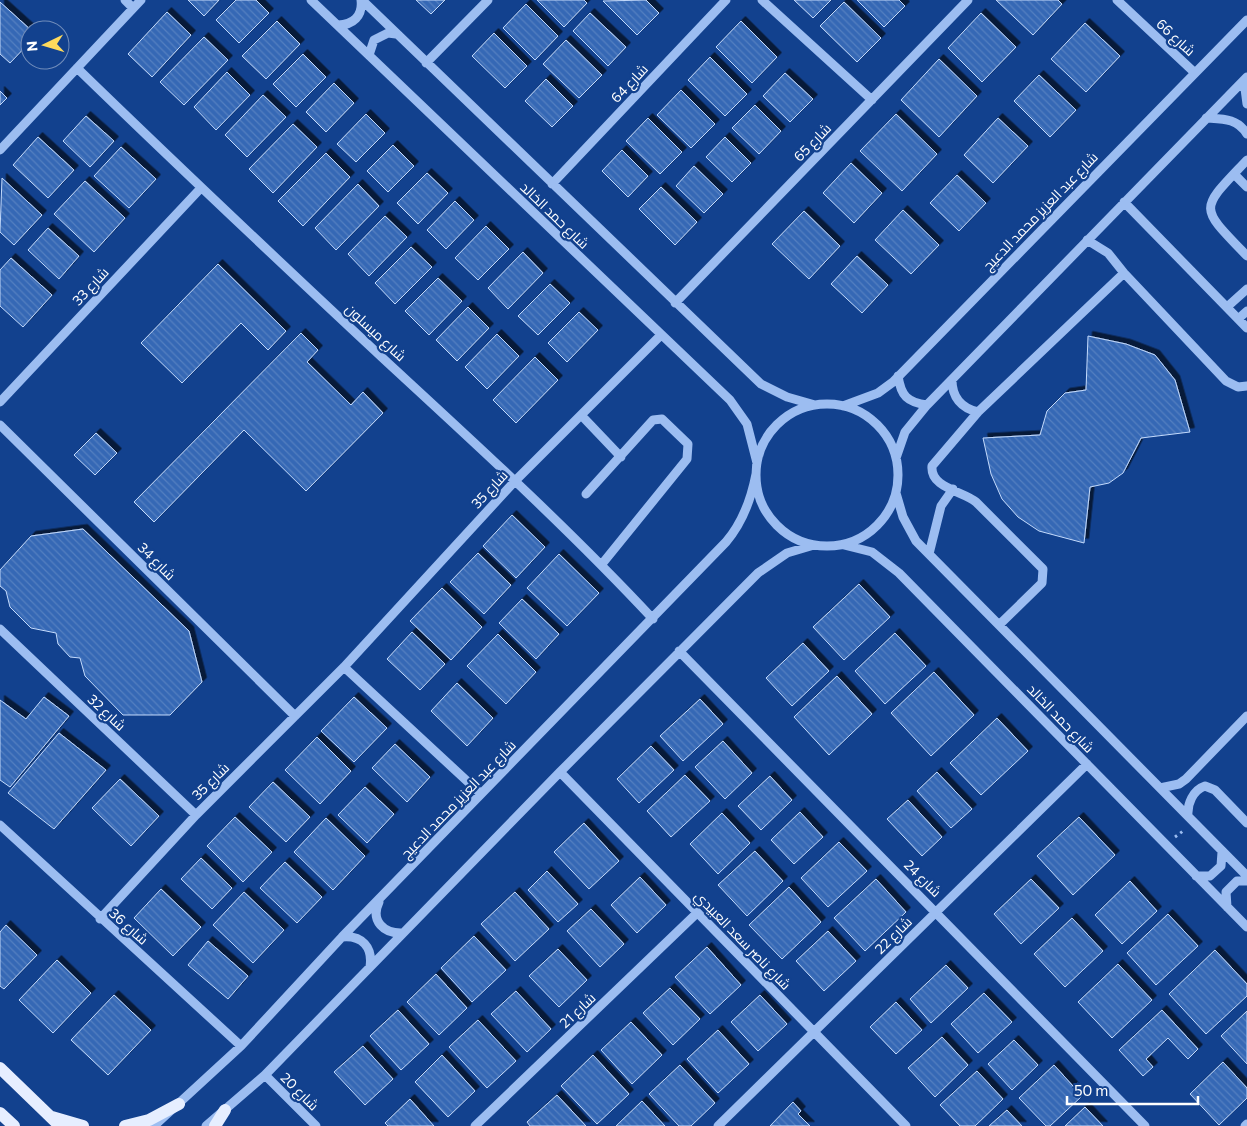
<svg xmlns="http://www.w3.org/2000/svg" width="1247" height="1126" viewBox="0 0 1247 1126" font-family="Commissioner,Cairo,sans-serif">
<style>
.building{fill:url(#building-back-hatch);stroke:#c3dafc;filter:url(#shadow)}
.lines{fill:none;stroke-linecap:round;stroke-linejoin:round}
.path{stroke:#9cbdf1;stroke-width:3;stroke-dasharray:2.5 4;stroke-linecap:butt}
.minor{stroke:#9cbdf1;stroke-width:9}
.major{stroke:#e6eeff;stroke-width:12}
.labels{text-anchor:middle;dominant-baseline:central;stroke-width:4.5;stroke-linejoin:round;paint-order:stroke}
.street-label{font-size:14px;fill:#fff;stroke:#12418e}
</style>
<defs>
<pattern id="building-back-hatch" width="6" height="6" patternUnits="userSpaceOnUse" patternTransform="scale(1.25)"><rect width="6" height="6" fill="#3668b5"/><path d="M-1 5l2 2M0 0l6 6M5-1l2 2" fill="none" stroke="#547fc0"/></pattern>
<filter id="shadow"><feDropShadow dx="4.5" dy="-4.5" stdDeviation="0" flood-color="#0009"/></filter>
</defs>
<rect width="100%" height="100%" fill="#12418e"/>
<path class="building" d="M188,0H219L204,16Z
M236,0H256L269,13L239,43L216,20Z
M416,0H445L431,14Z
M537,0H584L587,3L564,27Z
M646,0L659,13L637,35L603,1Z
M794,0H831L813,18Z
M857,0H899L905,6L884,27Z
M996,0H1058L1062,4L1033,35Z
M0,2L31,30L30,42L10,63L0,54Z
M844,2L881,38L857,62L820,26Z
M526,4L558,36L535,60L503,28Z
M167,12L191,35L152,77L128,54Z
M590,13L626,47L608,66L573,31Z
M981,13L1016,47L982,82L948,48Z
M277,21L300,44L266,79L242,56Z
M741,21L777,57L752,83L716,47Z
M1085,23L1120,56L1086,92L1051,59Z
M494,33L527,66L505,88L472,56Z
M204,37L228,60L184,105L160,82Z
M566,40L602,75L579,98L543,64Z
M303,54L326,77L296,107L273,84Z
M710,57L747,94L725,116L688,80Z
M939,59L977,96L939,137L901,100Z
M227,72L250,95L216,130L194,107Z
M785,73L813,99L790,122L763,96Z
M1039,75L1076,110L1050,137L1014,101Z
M546,79L573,106L552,127L525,101Z
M334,83L354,103L326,132L306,112Z
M681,90L715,124L691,148L657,115Z
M0,91L7,98L0,105Z
M263,95L286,117L247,157L225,135Z
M755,105L781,131L759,154L732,128Z
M366,114L385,133L356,162L337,144Z
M896,114L937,154L902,191L860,151Z
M86,116L114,141L90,167L63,141Z
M648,118L682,152L660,174L626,141Z
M998,118L1028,146L993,183L964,155Z
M293,124L317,147L273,193L249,169Z
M38,137L74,170L48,198L13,165Z
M725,137L751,163L732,182L706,157Z
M393,145L414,166L388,192L367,171Z
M121,147L156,179L129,208L94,176Z
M622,150L648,176L628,197L602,171Z
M326,153L350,177L303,226L278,201Z
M851,163L882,193L854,223L823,193Z
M694,166L723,194L704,213L676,186Z
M427,173L448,193L418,224L397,203Z
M957,175L986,203L959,231L930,203Z
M2,178L42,215L14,245L0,232Z
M85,181L125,218L94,252L54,214Z
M358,184L379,206L336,250L315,228Z
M661,187L697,222L675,245L639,209Z
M455,201L474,220L446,249L427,230Z
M903,210L939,245L911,274L875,240Z
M804,211L840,246L809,279L772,244Z
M385,216L407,237L369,276L348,254Z
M486,226L509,249L478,280L455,258Z
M48,228L79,256L59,279L28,250Z
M411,247L432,267L395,304L375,283Z
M523,252L543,273L508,309L488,288Z
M857,256L888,285L862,313L831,284Z
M11,258L52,295L23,327L0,306V270Z
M218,264L286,331L268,350L241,323L182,383L141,343Z
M438,278L462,301L429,335L405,311Z
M550,284L570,303L538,335L518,316Z
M468,307L489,328L457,361L436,340Z
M579,312L598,330L567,362L548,343Z
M301,333L318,350L307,362L351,405L363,392L383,413L306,491L244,430L154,522L134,502Z
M497,334L519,356L487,389L465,367Z
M1088,336L1126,344L1155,355L1175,380L1190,432L1141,438L1123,473L1109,483L1090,487L1084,543L1039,531L1018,517L1002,499L991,474L983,438L1040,435L1047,411L1065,393L1086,390Z
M535,357L558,380L516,423L493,400Z
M96,433L117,453L95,475L74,455Z
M512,515L545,547L516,578L483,546Z
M83,529L189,631L202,682L170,715H123L85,676L80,658L70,657L58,644L56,633L31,628L10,607L6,591L0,586V570L31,536Z
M478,553L511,585L484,614L450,582Z
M559,554L599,593L567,626L527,588Z
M859,584L890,617L844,660L813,627Z
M442,588L482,627L451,660L410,621Z
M522,599L559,634L536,659L499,623Z
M412,632L445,664L420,690L387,659Z
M895,633L926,666L885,704L855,671Z
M498,634L536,672L506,704L467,666Z
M803,643L829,671L792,706L766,678Z
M934,672L974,715L931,756L891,713Z
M837,676L872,714L829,755L794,717Z
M457,683L493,718L467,746L431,711Z
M44,697L69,716L10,787L0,780V700L26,719Z
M354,697L387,728L354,762L321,731Z
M700,699L723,724L683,761L660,736Z
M997,718L1028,751L981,795L950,763Z
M59,733L106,770L54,829L8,793Z
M317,737L351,771L320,804L285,770Z
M723,741L752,773L725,799L695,767Z
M395,744L430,777L407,802L372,768Z
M651,746L674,770L639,803L617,779Z
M937,772L972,809L951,828L917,791Z
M685,775L710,801L671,837L647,811Z
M770,776L792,800L761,830L738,806Z
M120,779L159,816L131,846L92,808Z
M273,782L310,817L286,842L249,807Z
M365,787L394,814L367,843L338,815Z
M908,800L942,837L922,856L887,819Z
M800,812L823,837L794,864L771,840Z
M722,813L750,843L718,874L690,844Z
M235,817L272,852L243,882L207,846Z
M1079,817L1115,855L1073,895L1037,856Z
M326,818L365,856L333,890L294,852Z
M584,823L619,861L589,889L554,852Z
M839,842L867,871L828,907L801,878Z
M755,851L783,881L747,916L718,885Z
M201,858L232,888L212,909L181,879Z
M285,862L322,897L297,923L260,888Z
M547,871L578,904L558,922L528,890Z
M640,877L666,905L637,933L611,905Z
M876,879L906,912L865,951L834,918Z
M1031,879L1059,908L1021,944L994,914Z
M1130,881L1157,911L1122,944L1095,915Z
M789,887L821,922L782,959L749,925Z
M161,889L201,927L173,956L134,918Z
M244,892L284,930L253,963L213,925Z
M515,892L549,929L515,961L481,924Z
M591,909L624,944L600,967L567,931Z
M1168,914L1198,946L1156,985L1127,953Z
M1072,918L1103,951L1065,987L1034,954Z
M6,925L37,955L4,989L0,986V932Z
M828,931L856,961L824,991L796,961Z
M474,936L506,970L472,1002L441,968Z
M208,941L248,976L228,999L188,965Z
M707,947L741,985L710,1014L675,977Z
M558,949L587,980L559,1007L529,976Z
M1215,950L1247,984V996L1206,1034L1169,994Z
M57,960L91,993L53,1033L19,1000Z
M1118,964L1152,1000L1112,1038L1078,1002Z
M946,965L968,988L931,1023L910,999Z
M436,974L467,1008L439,1035L407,1002Z
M670,988L700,1019L673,1045L643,1013Z
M516,991L551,1029L527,1052L491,1014Z
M984,993L1012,1022L978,1053L951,1024Z
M114,995L151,1030L108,1075L71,1040Z
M760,995L787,1024L758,1051L731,1022Z
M896,1002L922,1030L896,1054L870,1027Z
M398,1010L429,1044L401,1070L370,1036Z
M1162,1010L1198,1049L1188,1059L1168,1038L1146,1059L1153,1067L1143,1076L1119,1050Z
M1247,1011V1064L1221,1036Z
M478,1020L516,1061L487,1088L449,1047Z
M631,1022L662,1055L632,1084L601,1050Z
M718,1030L749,1064L718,1093L687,1059Z
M942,1037L968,1065L935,1097L908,1068Z
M1014,1040L1038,1065L1012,1090L988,1064Z
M363,1046L393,1079L365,1105L334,1072Z
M442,1055L475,1091L448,1117L415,1082Z
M593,1055L629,1094L597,1124L561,1086Z
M1223,1062L1247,1088V1098L1219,1125L1190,1094Z
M680,1065L715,1103L691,1126H679L649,1094Z
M1054,1065L1082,1096L1050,1126H1046L1019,1098Z
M977,1071L1003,1099L975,1126H960L940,1105Z
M557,1095L586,1126H530L527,1122Z
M410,1099L434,1126H388L385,1123Z
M642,1101L665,1126H616Z
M793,1102L801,1111L798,1114L810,1126H770Z
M1085,1107L1103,1126H1065Z
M1007,1110L1022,1126H989Z"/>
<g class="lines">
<path class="path" d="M1175,837L1183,831L1181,829"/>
<path class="minor" d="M125,0L133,8
M311,0L730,400L747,424L757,463
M362,0L761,384L787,397L815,405
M762,0L872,100
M1117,0L1195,73
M338,25C353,25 363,16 361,0
M369,55L374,40L388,33L396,34
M426,63L488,0
M77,68C180,168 284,266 388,363C478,446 569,529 653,619
M1244,81L1247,104
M1206,118C1223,119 1237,118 1247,134
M0,150L141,0
M1247,160C1199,211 1198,205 1247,256
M1234,174L1247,187
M552,184L726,0
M1124,202L1247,328
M1087,240L1108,253L1124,273L1226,381L1238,387L1247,386
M675,303L968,0
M1227,307L1247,289
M1238,319L1247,311
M898,376C901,396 907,402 927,405
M952,380C952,397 961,408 978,412
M0,402L200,189
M756 475a71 71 0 1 1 142 0a71 71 0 1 1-142 0Z
M843,406L878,393L893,382L1247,20
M581,415L621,457
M0,425L295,716
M896,458L905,432L927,405L1247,77
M896,493L903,517L916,541L1247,876
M586,494L653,420L662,419L688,444L687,459L602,564
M844,545L872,552L899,573L1247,927
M929,554L941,506L953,489
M999,625L1042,583L1043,569L976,502C963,491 930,488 932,466L978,412L1124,273
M0,629L196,815
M679,651L1145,1126
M344,667L481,794
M560,772L906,1126
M1160,788L1179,784L1186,779L1247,716
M1188,816C1187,804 1193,790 1205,786L1215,790L1247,823
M0,825L241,1046
M1196,876H1210L1221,866L1222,852
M379,902C370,921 384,934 403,933
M1227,907L1226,892L1237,881H1247
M100,919L196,815L344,667L515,481L661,335
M342,937C362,935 373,947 370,967
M265,1075L316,1126
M154,1126L241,1046L342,937L726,542C743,522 751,500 756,474
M206,1126L265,1075L560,772L758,573L787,553L814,545
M475,1126L697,913
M718,1126L1087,764
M1245,1126L1247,1124"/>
<path class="major" d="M0,1068L60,1126
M0,1113L14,1126
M52,1117L83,1126
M125,1126L149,1120L179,1104
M215,1126L225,1110"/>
</g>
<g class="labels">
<g class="street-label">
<text transform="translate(1176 37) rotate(43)">شارع 66</text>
<text transform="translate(629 83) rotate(-47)">شارع 64</text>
<text transform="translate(812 142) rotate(-46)">شارع 65</text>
<text transform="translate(1040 211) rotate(-46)">شارع عبد العزيز محمد الدعيج</text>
<text transform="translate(555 215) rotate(44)">شارع حمد الخالد</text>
<text transform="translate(90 286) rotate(-47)">شارع 33</text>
<text transform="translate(376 332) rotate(43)">شارع ميسلون</text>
<text transform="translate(489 489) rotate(-47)">شارع 35</text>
<text transform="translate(157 561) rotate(45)">شارع 34</text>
<text transform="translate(107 712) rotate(43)">شارع 32</text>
<text transform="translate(1061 718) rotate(46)">شارع حمد الخالد</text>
<text transform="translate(210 781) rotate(-45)">شارع 35</text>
<text transform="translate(458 799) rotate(-46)">شارع عبد العزيز محمد الدعيج</text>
<text transform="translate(923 878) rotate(45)">شارع 24</text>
<text transform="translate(129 926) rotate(42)">شارع 36</text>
<text transform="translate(893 935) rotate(-45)">شارع 22</text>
<text transform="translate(743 940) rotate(46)">شارع ناصر سعد العبيدي</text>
<text transform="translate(577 1010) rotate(-44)">شارع 21</text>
<text transform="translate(300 1091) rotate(45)">شارع 20</text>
</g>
</g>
<g transform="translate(45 45) rotate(265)"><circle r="24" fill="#12418e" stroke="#718dbb"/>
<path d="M0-4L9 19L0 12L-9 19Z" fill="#ffda5c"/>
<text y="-8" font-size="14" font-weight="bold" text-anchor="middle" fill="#ffffff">N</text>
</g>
<path d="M1067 1096v8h131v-8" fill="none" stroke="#ffffff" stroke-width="2.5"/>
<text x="1074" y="1096" font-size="15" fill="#ffffff" stroke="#12418e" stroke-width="4" paint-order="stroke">50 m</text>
</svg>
